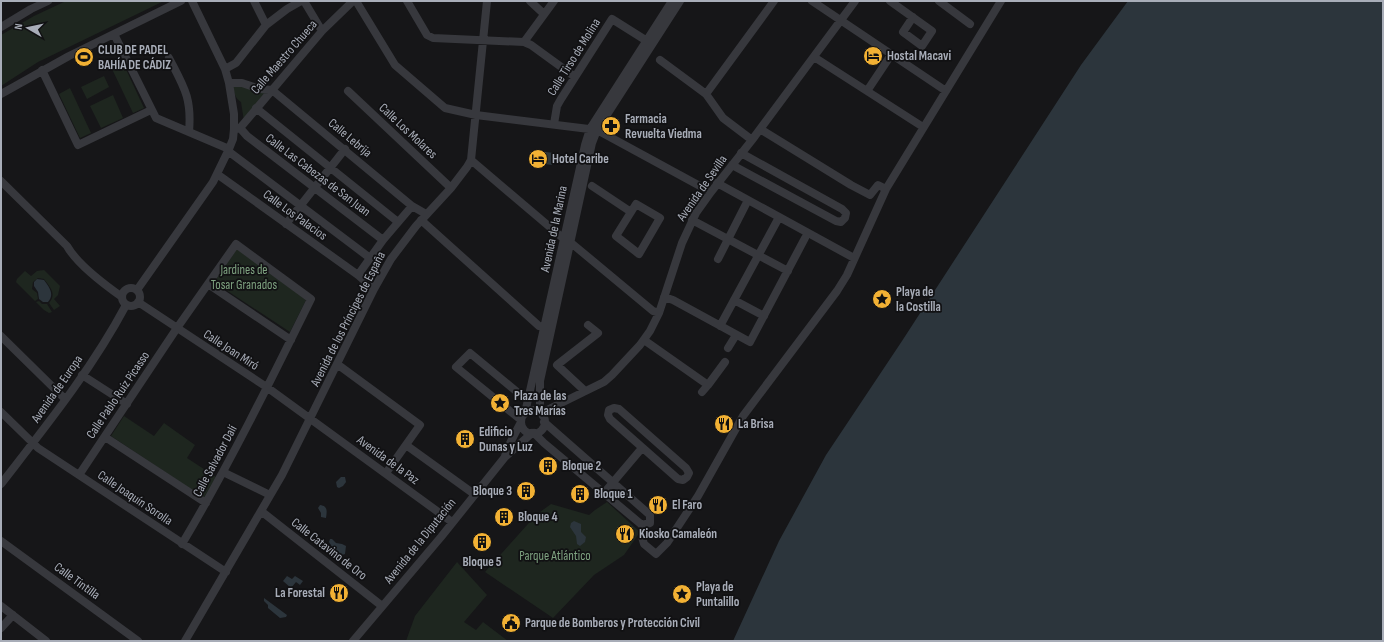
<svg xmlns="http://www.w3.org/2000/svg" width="1384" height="642" viewBox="0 0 1384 642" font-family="'Sofia Sans Condensed',sans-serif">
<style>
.green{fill:#1e261f}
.water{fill:#2c353c}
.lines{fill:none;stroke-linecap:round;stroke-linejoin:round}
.minor{stroke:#37383d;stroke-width:8}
.labels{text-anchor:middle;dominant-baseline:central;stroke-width:3.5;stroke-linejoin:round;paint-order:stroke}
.poi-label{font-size:13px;font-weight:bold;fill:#a8adb8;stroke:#111113;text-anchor:start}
.street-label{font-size:13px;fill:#a8adb8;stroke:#111113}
.park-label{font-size:13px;fill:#7fa381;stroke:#111113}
</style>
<rect width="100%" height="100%" fill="#161618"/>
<path class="green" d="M66,1H164L38,62L1,86V35L34,16Z
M123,63L144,108L133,113L112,69Z
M104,76L109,87L87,99L81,87Z
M233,84L267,93L244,121L241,102C235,99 233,90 233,84Z
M70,88L91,133L80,138L59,94Z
M113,95L123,118L101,128L90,106Z
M237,249L306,300L290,332L214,282Z
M44,270L60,286L58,295L54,299L60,306L54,310L49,303C57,294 50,287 44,279L38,278L33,282L32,289L37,293L38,299L35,301L16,282L17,279L25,271L31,276L37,271Z
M39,301L42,304H47L52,312L49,313L44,310L36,302Z
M124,416L154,436L164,423L195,445L187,458L216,477L204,498L111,436Z
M607,502L640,532L624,555L594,575L553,618L485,572L536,515L551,504L589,515L595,510Z
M457,562L487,595L464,622L476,630L483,622L508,641H406L415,616Z"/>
<path class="water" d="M1128,1H1383V641H733L779,541L826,455L902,341L1081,65Z
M538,151L554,153V155L558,157L560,161L558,163H553L552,165L537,163Z
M37,279L44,280C49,287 55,294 48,302H43L39,299L38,292L34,286V282Z
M341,477H345L346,482L343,486L339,488L337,487L336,482Z
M320,505C328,506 327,511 326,518L321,517V513L318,508Z
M574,521L581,524V532L586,537L585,542L580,546L577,544L576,536L570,527L571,523Z
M330,539H332L336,543L342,544L346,546L345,554L342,555L335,552L329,542Z
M287,576L292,579L295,576L303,581L300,585L296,582L291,588L283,581Z
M264,598L287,615L286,617L280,618L268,608V605L264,601Z"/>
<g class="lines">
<path class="minor" d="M254,1L266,25
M304,1L322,31
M356,1L395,65L445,108L476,115L597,130L711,192
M407,1L427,35L433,38L524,42L531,45L575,77
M530,1L544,14
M812,1L946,91
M890,1L932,31L922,46L903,32L913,17
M939,1L970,24
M1,27L31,9L48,1
M114,34L156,118L229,149
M524,42L554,1
M814,57L923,127
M169,58C184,87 192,98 189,132
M660,60L706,94L723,118L752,140
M225,69L236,63L266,25L287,9L301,1
M42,70L78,145L151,110
M229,83H242L260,89L272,90
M272,90L412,206
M348,91L451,188
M867,91L891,55
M1,94L69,56L181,1
M706,94L774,1
M256,108L398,222
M554,124L557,106L561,99L612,19L647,41
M240,128L247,136L383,240
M235,129L240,128L322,31L353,1
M760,129L851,185L870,195L878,185L886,189
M228,151L370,258
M471,160L564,239
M732,165L836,221L841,222L845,218L846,213L842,209L741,153
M217,174L358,275
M1,181L67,246C77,264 105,285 122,297
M717,183L854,258
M592,186L631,212
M636,204L660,218L639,254L616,236Z
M421,220L539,326L545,327
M692,220L788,271
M286,224L345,149
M570,242L653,311L659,313
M718,259L746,204
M208,284L291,340
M122 297a9 9 0 1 1 18 0a9 9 0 1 1-18 0Z
M374,289L358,275L383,240L412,206L426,214
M137,290L213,182L229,149L233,139L234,129V114L229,83L225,69L192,1
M664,297L673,300L750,342L805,238
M734,300L764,316
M138,302L268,388L452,522
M720,326L777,221
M1,336L65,399
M644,340L708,385L725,362
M728,348L736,335
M337,364L420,425L386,473
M82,375L127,404
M585,391L557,365L598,333L588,325
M702,392L708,385
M614,408L619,409L686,468L689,473L687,477L683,480L678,479L610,419L608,415L609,410Z
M521 422a12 12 0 1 1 24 0a12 12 0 1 1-24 0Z
M1,412L38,448L226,572
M540,412V381L592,143L597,130L680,1
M525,413L585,145L590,129L672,1
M543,416L547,410L604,382L612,375L640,345L650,331L659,313L682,243L696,213L711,192L752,140L855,1
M521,420L456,367L470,353L522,396L528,397
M534,433L544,443L642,525L650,523V515L544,422
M105,437L206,503
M406,445L474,494
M505,456L508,447L521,422
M223,472L270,495
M79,475L177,328L236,244L311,299C270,382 229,465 182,544
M1,484C46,426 92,369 126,305
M604,493L642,448
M261,511L382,606
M642,525L644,532L642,537L644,544L656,554L667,543L698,496L743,416L837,291L847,275L886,189L1001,1
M1,541L138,641
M1,606L46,641
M1,628L13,615
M185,641L282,475L374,289L391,259L416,226L451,188L467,167L471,160L487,1
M353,641L441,537L505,457L532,433"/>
</g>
<defs>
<symbol id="hotel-disc" viewBox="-11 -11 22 22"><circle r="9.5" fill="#f2b134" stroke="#111113"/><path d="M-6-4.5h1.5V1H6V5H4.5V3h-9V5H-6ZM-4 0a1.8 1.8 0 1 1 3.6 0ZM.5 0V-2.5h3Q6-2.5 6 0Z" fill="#111"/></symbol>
<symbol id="stadium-disc" viewBox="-11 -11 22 22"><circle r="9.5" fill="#f2b134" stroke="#111113"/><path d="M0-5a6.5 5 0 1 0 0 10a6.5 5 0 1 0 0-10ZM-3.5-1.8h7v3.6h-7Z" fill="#111"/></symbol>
<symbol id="pharmacy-disc" viewBox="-11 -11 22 22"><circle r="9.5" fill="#f2b134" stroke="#111113"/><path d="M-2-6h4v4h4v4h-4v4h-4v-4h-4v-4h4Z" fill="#111"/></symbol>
<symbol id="sight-disc" viewBox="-11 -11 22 22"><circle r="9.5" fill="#f2b134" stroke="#111113"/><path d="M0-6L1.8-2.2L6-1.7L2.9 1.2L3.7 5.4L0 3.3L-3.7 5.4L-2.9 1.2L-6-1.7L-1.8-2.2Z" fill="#111"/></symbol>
<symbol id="restaurant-disc" viewBox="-11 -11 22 22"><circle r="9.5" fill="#f2b134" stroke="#111113"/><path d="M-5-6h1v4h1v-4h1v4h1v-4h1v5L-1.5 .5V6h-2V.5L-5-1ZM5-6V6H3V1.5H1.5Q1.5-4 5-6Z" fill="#111"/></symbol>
<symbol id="building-disc" viewBox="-11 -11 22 22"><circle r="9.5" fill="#f2b134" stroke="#111113"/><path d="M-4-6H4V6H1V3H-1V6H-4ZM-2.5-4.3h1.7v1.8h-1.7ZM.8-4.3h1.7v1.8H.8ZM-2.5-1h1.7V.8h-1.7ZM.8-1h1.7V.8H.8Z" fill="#111"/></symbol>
<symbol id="civic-disc" viewBox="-11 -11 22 22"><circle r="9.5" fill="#f2b134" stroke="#111113"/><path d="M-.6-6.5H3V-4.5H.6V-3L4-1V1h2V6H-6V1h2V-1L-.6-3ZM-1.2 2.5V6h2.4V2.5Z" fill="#111"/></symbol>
</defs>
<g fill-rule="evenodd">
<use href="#hotel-disc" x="862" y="45" width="22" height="22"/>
<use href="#stadium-disc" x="73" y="46" width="22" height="22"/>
<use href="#pharmacy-disc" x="600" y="115" width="22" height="22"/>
<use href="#hotel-disc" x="527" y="148" width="22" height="22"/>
<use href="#sight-disc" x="871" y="288" width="22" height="22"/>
<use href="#sight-disc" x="489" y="392" width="22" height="22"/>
<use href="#restaurant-disc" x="713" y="413" width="22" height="22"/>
<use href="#building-disc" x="454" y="428" width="22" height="22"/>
<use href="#building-disc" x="537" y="455" width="22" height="22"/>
<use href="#building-disc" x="515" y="480" width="22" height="22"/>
<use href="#building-disc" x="569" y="483" width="22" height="22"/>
<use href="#restaurant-disc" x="647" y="494" width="22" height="22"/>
<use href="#building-disc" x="493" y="506" width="22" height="22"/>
<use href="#restaurant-disc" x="614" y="523" width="22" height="22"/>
<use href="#building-disc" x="471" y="531" width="22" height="22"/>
<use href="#restaurant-disc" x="328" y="582" width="22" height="22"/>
<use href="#sight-disc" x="671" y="583" width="22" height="22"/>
<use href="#civic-disc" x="500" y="612" width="22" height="22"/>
</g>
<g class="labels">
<g class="poi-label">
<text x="98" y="50">CLUB DE PADEL<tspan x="98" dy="15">BAHÍA DE CÁDIZ</tspan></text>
<text x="887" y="56">Hostal Macavi</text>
<text x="625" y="119">Farmacia<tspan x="625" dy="15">Revuelta Viedma</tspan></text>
<text x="552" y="159">Hotel Caribe</text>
<text x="896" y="292">Playa de<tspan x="896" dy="15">la Costilla</tspan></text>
<text x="514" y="396">Plaza de las<tspan x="514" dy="15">Tres Marías</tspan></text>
<text x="738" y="424">La Brisa</text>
<text x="479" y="432">Edificio<tspan x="479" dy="15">Dunas y Luz</tspan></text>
<text x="562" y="466">Bloque 2</text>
<text x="512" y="491" text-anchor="end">Bloque 3</text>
<text x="594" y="494">Bloque 1</text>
<text x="672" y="505">El Faro</text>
<text x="518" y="517">Bloque 4</text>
<text x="639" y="534">Kiosko Camaleón</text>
<text x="482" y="562" text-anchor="middle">Bloque 5</text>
<text x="696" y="587">Playa de<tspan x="696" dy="15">Puntalillo</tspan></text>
<text x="325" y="593" text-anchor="end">La Forestal</text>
<text x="525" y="623">Parque de Bomberos y Protección Civil</text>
</g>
<g class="street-label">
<text transform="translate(284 57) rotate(-49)">Calle Maestro Chueca</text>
<text transform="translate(574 57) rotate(-58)">Calle Tirso de Molina</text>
<text transform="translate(408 131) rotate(43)">Calle Los Molares</text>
<text transform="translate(350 138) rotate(40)">Calle Lebrija</text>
<text transform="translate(318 175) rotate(37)">Calle Las Cabezas de San Juan</text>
<text transform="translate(702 188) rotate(-55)">Avenida de Sevilla</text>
<text transform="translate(295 215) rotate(36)">Calle Los Palacios</text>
<text transform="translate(554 229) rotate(-78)">Avenida de la Marina</text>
<text transform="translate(348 319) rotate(-63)">Avenida de los Príncipes de España</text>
<text transform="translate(231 350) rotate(33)">Calle Joan Miró</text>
<text transform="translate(57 389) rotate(-55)">Avenida de Europa</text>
<text transform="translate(118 395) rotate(-56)">Calle Pablo Ruiz Picasso</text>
<text transform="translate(388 460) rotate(36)">Avenida de la Paz</text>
<text transform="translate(215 461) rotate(-62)">Calle Salvador Dalí</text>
<text transform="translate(135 498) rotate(34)">Calle Joaquín Sorolla</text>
<text transform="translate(420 541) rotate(-51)">Avenida de la Diputación</text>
<text transform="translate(329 549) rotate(38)">Calle Catavino de Oro</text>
<text transform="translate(77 581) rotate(36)">Calle Tintilla</text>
</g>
<g class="park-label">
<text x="244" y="270">Jardines de<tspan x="244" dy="15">Tosar Granados</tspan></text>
<text x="555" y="556">Parque Atlántico</text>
</g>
</g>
<rect width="1384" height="642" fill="none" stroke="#a8adb8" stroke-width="4"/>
<g transform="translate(28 28) rotate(279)" stroke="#111113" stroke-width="3" paint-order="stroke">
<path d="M0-3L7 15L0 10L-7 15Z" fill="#a8adb8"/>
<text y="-6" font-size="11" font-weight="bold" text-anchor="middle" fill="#a8adb8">N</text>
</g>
</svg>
